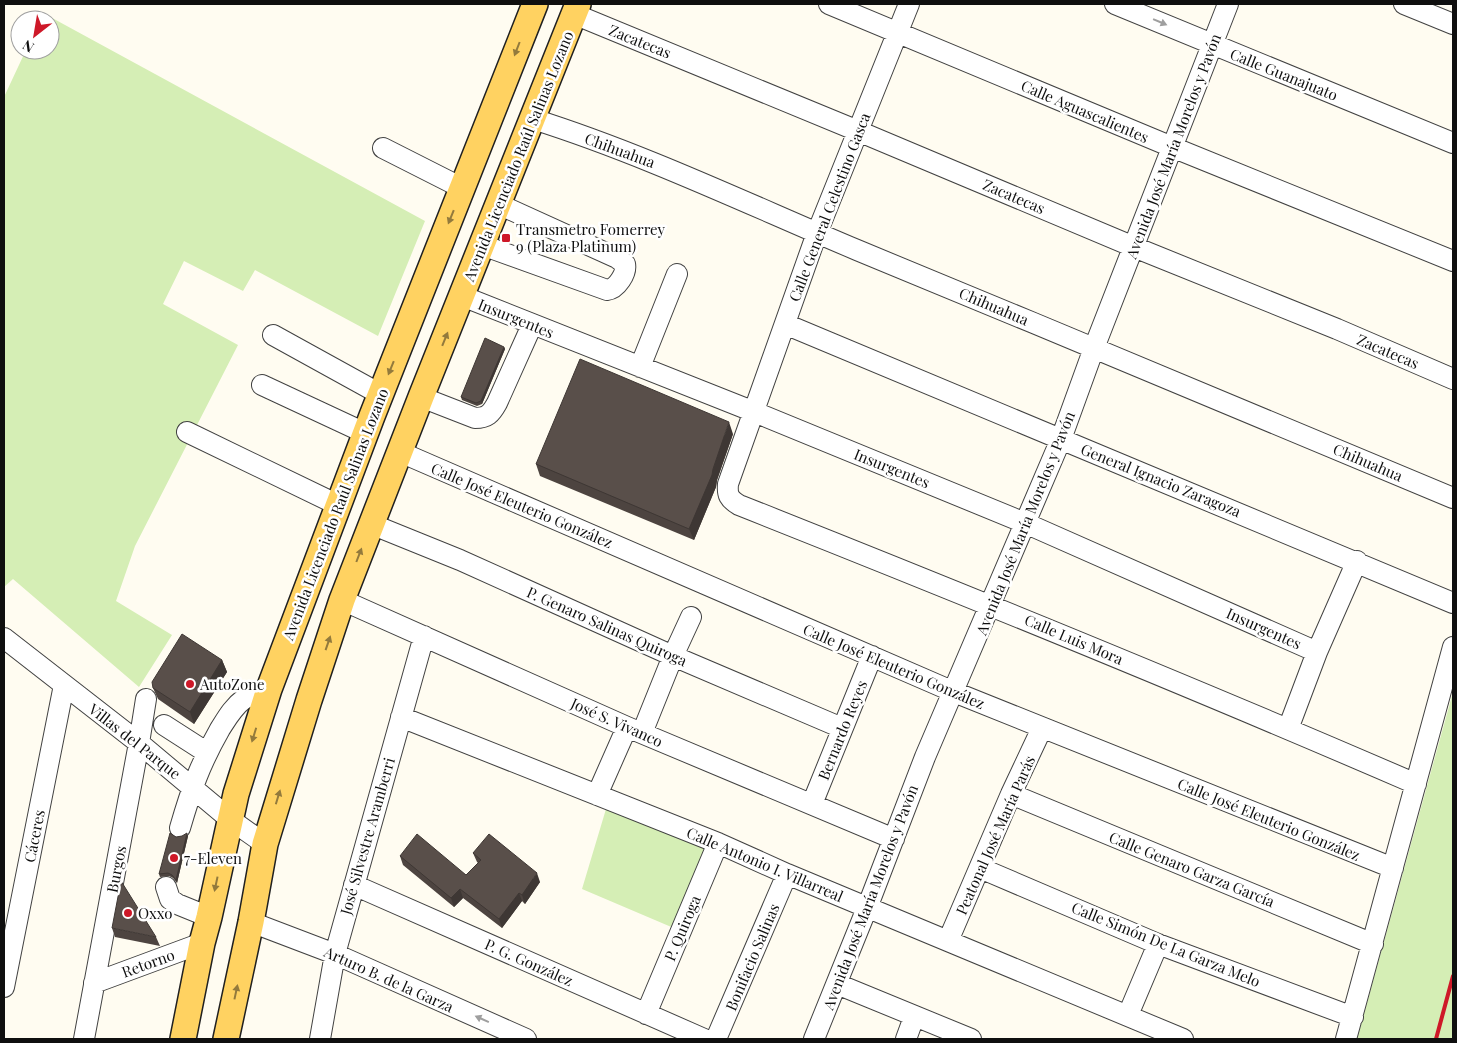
<svg xmlns="http://www.w3.org/2000/svg" width="1457" height="1043" viewBox="0 0 1457 1043" font-family="'Playfair Display',serif">
<style>
.green{fill:#d5eeb5}
.lines{fill:none;stroke-linecap:round;stroke-linejoin:round}
.minor-casing{stroke:#424242;stroke-width:22}
.major-casing{stroke:#202020;stroke-width:28}
.minor{stroke:#fff;stroke-width:20}
.major{stroke:#ffd261;stroke-width:25}
.rail{stroke:#ce1828;stroke-width:4}
.wall{fill:#4d4440}
.shaded-wall{fill:#3e3734}
.building{fill:#594f4a;stroke:#3e3734}
.oneway{fill:#9f9f9f}
.oneway2{fill:#937a3c}
.poi-dot{fill:#ce1828;stroke:#fff;stroke-width:2}
.labels{text-anchor:middle;dominant-baseline:central;stroke-width:5;stroke-linejoin:round;paint-order:stroke}
.street-label{font-size:15px;fill:#0f0f0f;stroke:#fff}
.poi-label{font-size:15px;fill:#0f0f0f;stroke:#fff;text-anchor:start}
</style>
<rect width="100%" height="100%" fill="#fffcf1"/>
<path class="green" d="M43,13L425,221L378,336L255,270L243,291L184,261L163,304L238,345L135,546L116,601L172,635L139,687L13,579L4,587V97L26,50H50V20H40Z
M1453,692V1039H1357Z
M606,809L707,845L676,929L582,889Z"/>
<g class="lines">
<defs>
<path id="minor" d="M829,4L1172,147L1453,261
M909,4L817,233L728,484C727,495 729,499 739,505C966,595 1192,687 1416,784
M1115,4L1453,143
M1404,4L1453,24
M574,14L858,131L1134,247L1337,329L1453,379
M533,119C644,154 750,205 857,250C1056,332 1255,415 1453,498
M383,148L462,188
M482,245L607,290C617,289 627,273 625,264L617,258L498,204
M462,296L752,411L1025,523L1317,652
M785,324L1453,603
M273,335L380,394
M640,367L677,274
M262,385L365,433
M421,397L475,418C487,418 491,414 497,403L532,325
M187,432L338,505
M400,452L954,692L1393,868
M371,524L460,560L673,656L842,728
M342,600L627,727L894,839
M4,638L139,743L231,820L265,844
M401,717L718,843L787,874L1183,1039
M164,725L206,752
M1288,729L1317,652L1357,561
M642,733L673,656L691,617
M1011,794L1373,944
M597,795L627,727
M812,804L872,656
M180,828C191,790 200,764 220,729C227,718 233,707 244,699C251,695 261,692 269,689
M980,868L1158,944L1353,1017
M354,885L704,1039
M166,887L170,899L177,904L209,917
M251,922L335,954L526,1039
M948,941L1011,794L1042,728
M94,983L202,943
M837,984L971,1039
M4,987L64,685
M646,1014L718,843
M1128,1015L1158,944
M84,1039L139,743L146,699
M320,1039L335,954L424,636
M716,1039L787,874
M814,1039L867,908L925,757L1061,439L1094,348L1228,4
M906,1039L914,1017
M1346,1039L1453,647"/>
<path id="major" d="M183,1039L202,943L209,917L236,794L269,689L372,416L535,4
M226,1039L251,922L265,844L309,700L342,600L421,397L578,4"/>
</defs>
<use href="#minor" class="minor-casing"/>
<use href="#major" class="major-casing"/>
<use href="#minor" class="minor"/>
<use href="#major" class="major"/>
<path class="rail" d="M1436,1039L1453,976"/>
</g>
<path class="wall" d="M504,347L505,349L482,404L477,406L462,400L461,397Z
M733,434L717,480L716,487L694,540L540,476L536,464Z
M222,660L227,672L194,724L158,699L153,688Z
M188,836L177,883L173,878L169,876L160,877L159,874L176,837Z
M473,853L540,882L525,904L522,901L502,928L463,898L454,907L403,865L400,856L466,875L478,863L477,862Z
M112,928L156,937L160,946L115,937Z"/>
<path class="shaded-wall" d="M504,347L505,349L482,404L481,401Z
M729,422L733,434L717,480L716,487L694,540L689,529L713,469Z
M222,660L227,672L194,724L190,712Z
M187,833L188,836L177,883L176,880Z
M537,873L540,882L525,904L522,895Z
M460,889L463,898L454,907L451,898Z
M519,893L522,901L502,928L499,919Z"/>
<path class="building" d="M485,338L504,347L481,401L476,403L461,397Z
M580,359L729,422L713,469L712,475L689,529L536,464Z
M182,634L222,660L190,712L153,688L152,682Z
M170,833L176,837L182,836L187,833L176,880L172,875L168,873L159,874Z
M417,834L466,875L481,860L473,853L489,834L537,873L522,895L519,893L499,919L460,889L451,898L400,856Z
M121,881L156,937L112,928Z"/>
<defs><path id="oneway-solid" d="M-6-.8H1V-3.2L6.5 0L1 3.2V.8H-6Z" transform="scale(1.25)"/></defs>
<g class="oneway">
<use href="#oneway-solid" transform="translate(1160 22) rotate(23)"/>
<use href="#oneway-solid" transform="translate(482 1019) rotate(-156)"/>
</g>
<g class="oneway2">
<use href="#oneway-solid" transform="translate(517 49) rotate(111)"/>
<use href="#oneway-solid" transform="translate(451 217) rotate(112)"/>
<use href="#oneway-solid" transform="translate(445 339) rotate(-68)"/>
<use href="#oneway-solid" transform="translate(391 368) rotate(112)"/>
<use href="#oneway-solid" transform="translate(359 555) rotate(-69)"/>
<use href="#oneway-solid" transform="translate(328 643) rotate(-71)"/>
<use href="#oneway-solid" transform="translate(254 735) rotate(107)"/>
<use href="#oneway-solid" transform="translate(278 797) rotate(-73)"/>
<use href="#oneway-solid" transform="translate(216 884) rotate(102)"/>
<use href="#oneway-solid" transform="translate(236 992) rotate(-78)"/>
</g>
<g class="poi-dot">
<rect x="501" y="233" width="10" height="10" rx="2.5"/>
<circle cx="190" cy="684" r="5"/>
<circle cx="174" cy="858" r="5"/>
<circle cx="128" cy="913" r="5"/>
</g>
<g class="labels">
<g class="street-label">
<text transform="translate(640 41) rotate(22)">Zacatecas</text>
<text transform="translate(1284 74) rotate(22)">Calle Guanajuato</text>
<text transform="translate(1085 111) rotate(23)">Calle Aguascalientes</text>
<text transform="translate(1173 146) rotate(-69)">Avenida José María Morelos y Pavón</text>
<text transform="translate(620 150) rotate(20)">Chihuahua</text>
<text transform="translate(518 156) rotate(-68)">Avenida Licenciado Raúl Salinas Lozano</text>
<text transform="translate(1014 196) rotate(23)">Zacatecas</text>
<text transform="translate(829 207) rotate(-69)">Calle General Celestino Gasca</text>
<text transform="translate(994 306) rotate(23)">Chihuahua</text>
<text transform="translate(516 318) rotate(22)">Insurgentes</text>
<text transform="translate(1388 351) rotate(23)">Zacatecas</text>
<text transform="translate(1368 462) rotate(23)">Chihuahua</text>
<text transform="translate(892 468) rotate(22)">Insurgentes</text>
<text transform="translate(1161 480) rotate(22)">General Ignacio Zaragoza</text>
<text transform="translate(522 505) rotate(23)">Calle José Eleuterio González</text>
<text transform="translate(335 514) rotate(-69)">Avenida Licenciado Raúl Salinas Lozano</text>
<text transform="translate(1025 523) rotate(-68)">Avenida José María Morelos y Pavón</text>
<text transform="translate(607 626) rotate(24)">P. Genaro Salinas Quiroga</text>
<text transform="translate(1264 628) rotate(24)">Insurgentes</text>
<text transform="translate(1074 639) rotate(23)">Calle Luis Mora</text>
<text transform="translate(894 666) rotate(23)">Calle José Eleuterio González</text>
<text transform="translate(617 722) rotate(24)">José S. Vivanco</text>
<text transform="translate(842 730) rotate(-68)">Bernardo Reyes</text>
<text transform="translate(135 741) rotate(38)">Villas del Parque</text>
<text transform="translate(1269 819) rotate(22)">Calle José Eleuterio González</text>
<text transform="translate(995 835) rotate(-66)">Peatonal José María Parás</text>
<text transform="translate(34 836) rotate(-79)">Cáceres</text>
<text transform="translate(367 836) rotate(-74)">José Silvestre Aramberri</text>
<text transform="translate(765 864) rotate(23)">Calle Antonio I. Villarreal</text>
<text transform="translate(116 869) rotate(-79)">Burgos</text>
<text transform="translate(1192 869) rotate(22)">Calle Genaro Garza García</text>
<text transform="translate(870 897) rotate(-69)">Avenida José María Morelos y Pavón</text>
<text transform="translate(682 928) rotate(-67)">P. Quiroga</text>
<text transform="translate(1166 944) rotate(22)">Calle Simón De La Garza Melo</text>
<text transform="translate(752 957) rotate(-67)">Bonifacio Salinas</text>
<text transform="translate(529 962) rotate(24)">P. G. González</text>
<text transform="translate(148 963) rotate(-20)">Retorno</text>
<text transform="translate(389 979) rotate(24)">Arturo B. de la Garza</text>
</g>
<g class="poi-label">
<text x="516" y="229">Transmetro Fomerrey<tspan x="516" dy="17">9 (Plaza Platinum)</tspan></text>
<text x="200" y="684">AutoZone</text>
<text x="184" y="858">7-Eleven</text>
<text x="138" y="913">Oxxo</text>
</g>
</g>
<rect width="1457" height="1043" fill="none" stroke="#0f0f0f" stroke-width="10"/>
<g transform="translate(35 35) rotate(211)"><circle r="24" fill="#ffffff" stroke="#9f9f9f"/>
<path d="M0-4L9 19L0 12L-9 19Z" fill="#ce1828"/>
<text y="-8" font-size="14" font-weight="bold" text-anchor="middle" fill="#0f0f0f">N</text>
</g>
</svg>
